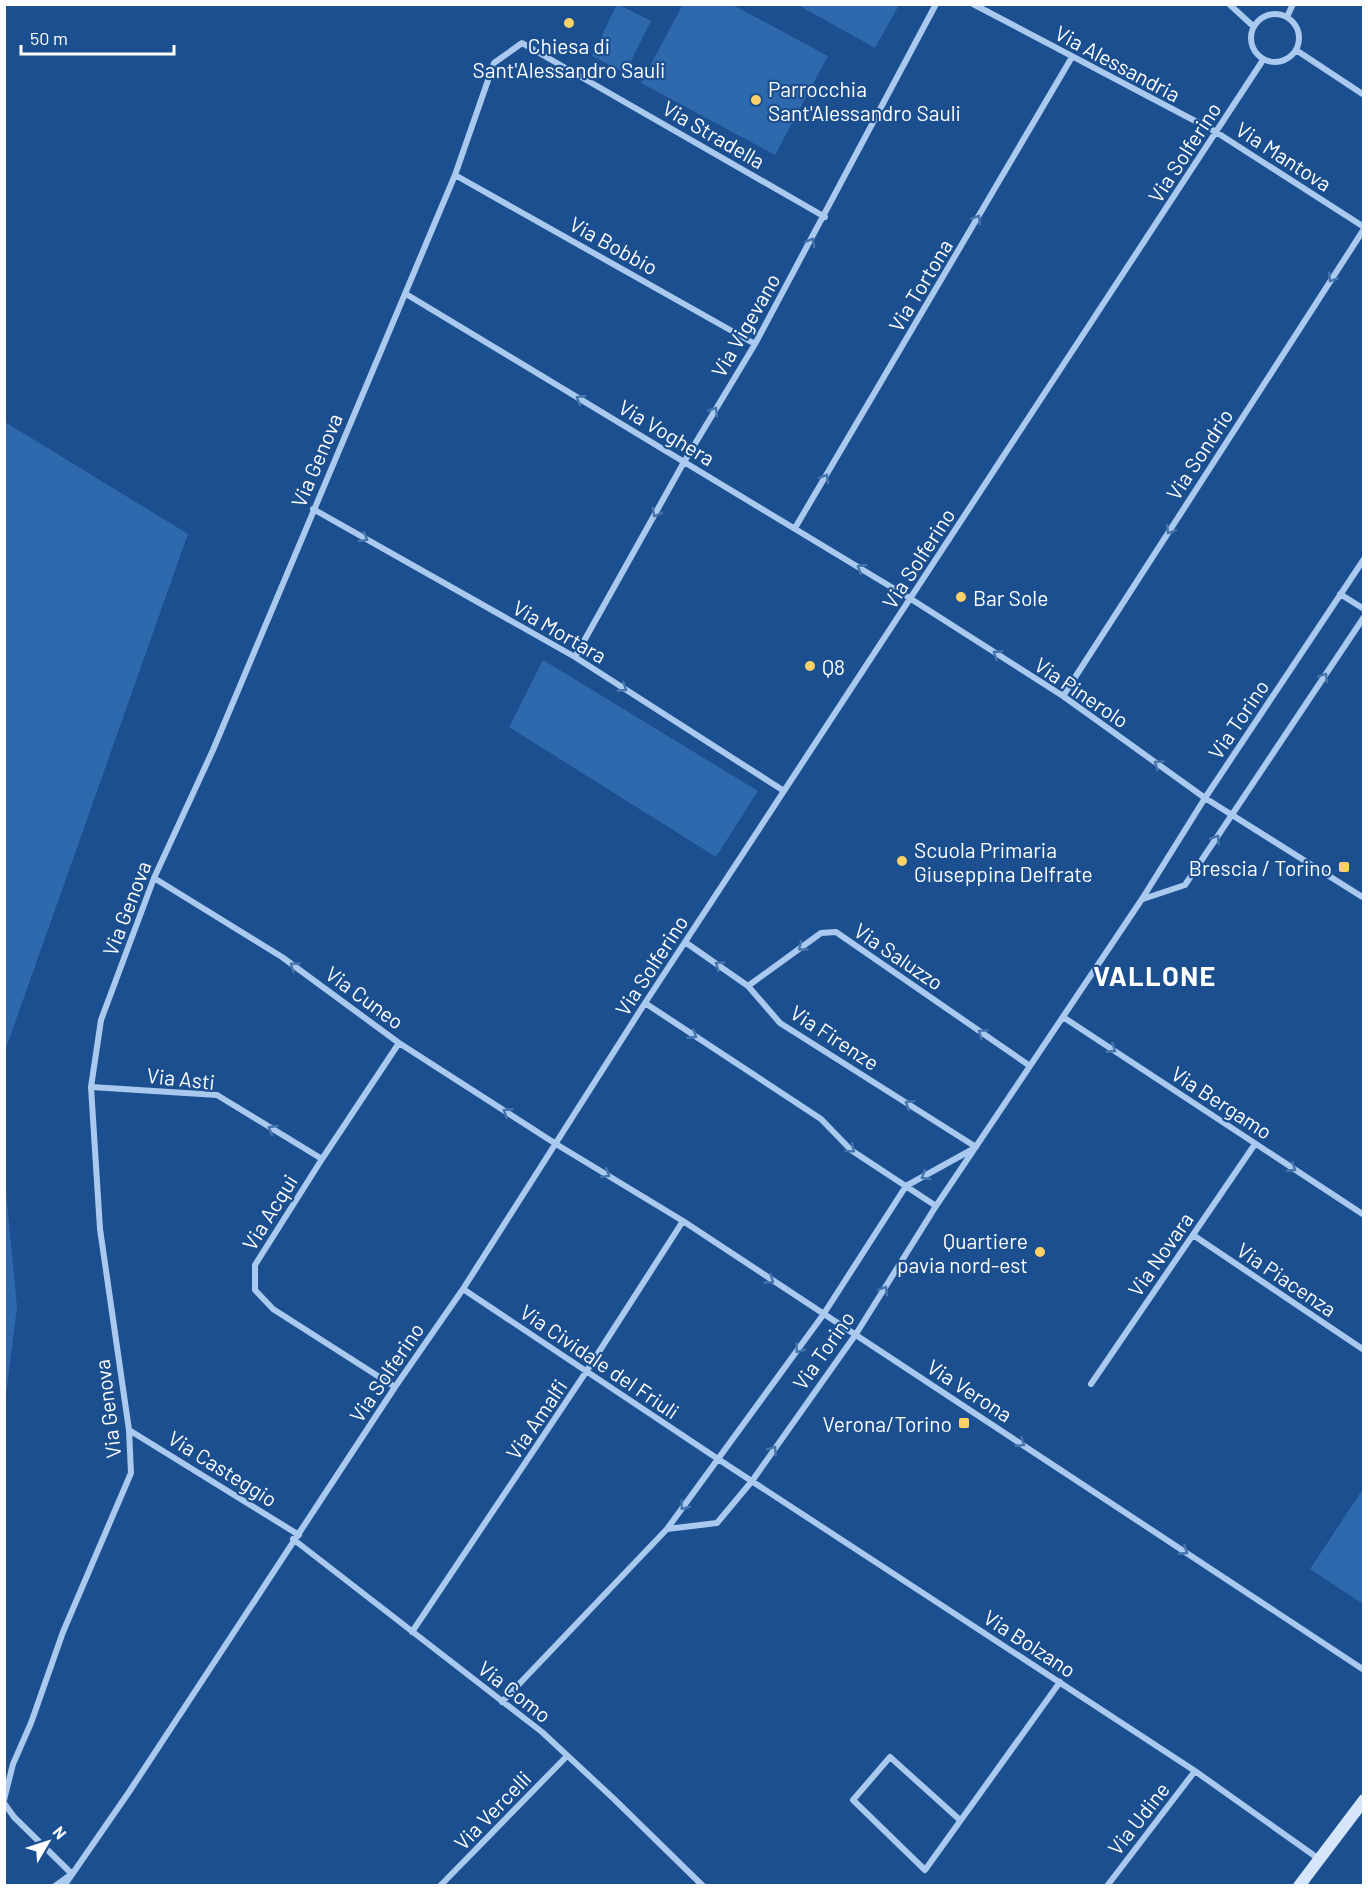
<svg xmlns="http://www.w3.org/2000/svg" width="1368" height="1890" viewBox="0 0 1368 1890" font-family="Barlow,sans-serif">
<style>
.green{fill:#2e69ad}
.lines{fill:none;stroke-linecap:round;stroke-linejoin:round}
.street{stroke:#a9c9ee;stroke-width:6}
.secondary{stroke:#d6e6fa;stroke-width:12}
.oneway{stroke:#4674ac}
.poi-dot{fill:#ffd166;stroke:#1b4f8f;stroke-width:2}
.labels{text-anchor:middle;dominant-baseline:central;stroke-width:4.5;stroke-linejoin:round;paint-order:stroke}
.poi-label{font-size:21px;fill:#fff;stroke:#1b4f8f;text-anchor:start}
.street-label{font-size:21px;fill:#fff;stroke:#1b4f8f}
.district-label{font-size:27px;font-weight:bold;letter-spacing:1.5px;fill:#fff;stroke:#1b4f8f}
</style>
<rect width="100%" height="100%" fill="#1b4f8f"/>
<path class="green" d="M617,4L651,21L625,73L592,56Z
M683,4L733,5L828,56L775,155L641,83Z
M798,5H899L875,48Z
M5,422L188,534L5,1051Z
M543,660L758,791L716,857L509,727Z
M4,1171L17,1307L5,1403H4Z
M1363,1489V1604L1310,1569Z"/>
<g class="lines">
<path class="street" d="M973,4L1216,132L1364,227
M1229,4L1253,26
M1251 38a24 24 0 1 1 48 0a24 24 0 1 1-48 0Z
M1287,17L1293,4
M1296,50L1364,95
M455,175L755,344
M406,294L911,599L1063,696L1205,798L1364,898
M313,509L575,657L784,791
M795,528L1072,57
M1340,594L1364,609
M575,657L684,462L755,344L936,4
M1063,696L1364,229
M154,878L282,957L399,1043L556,1144L683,1221L1364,1670
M1143,899L1185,885L1364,617
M685,942L748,986L780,1023L976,1147
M748,986L821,933L836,932L1030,1066
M645,1003L821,1119L851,1150L936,1206
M1063,1017L1364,1215
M91,1087L217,1095L322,1159
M1193,1235L1364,1350
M463,1289L718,1459L1195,1771L1319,1859
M1091,1384L1255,1144
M395,1387L273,1309L255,1290V1265L322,1159L399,1043
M129,1430L299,1535
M667,1529L717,1523L752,1481L856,1334L936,1206L1142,899L1205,798L1364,559
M293,1539L542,1732L613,1798L703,1886
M412,1632L586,1372L683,1221
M502,1702L667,1529L823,1315L906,1186L973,1149
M4,1800L13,1764L31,1723L63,1632L131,1473L129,1430L100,1229L91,1087L101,1020L154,878L213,750L455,175L494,63L522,43L825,217
M4,1803L14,1817L72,1874
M960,1820L890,1757L853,1800L925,1870L1060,1682
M55,1886L69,1876
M64,1886L129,1792L395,1387L463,1289L645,1003L1263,60
M440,1886L566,1757
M1107,1886L1195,1771"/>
<path class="secondary" d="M1299,1886L1364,1800"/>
</g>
<defs><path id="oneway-chevron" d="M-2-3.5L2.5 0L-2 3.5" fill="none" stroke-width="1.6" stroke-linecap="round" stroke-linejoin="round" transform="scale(1.5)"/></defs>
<g class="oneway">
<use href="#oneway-chevron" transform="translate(977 219) rotate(-59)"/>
<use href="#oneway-chevron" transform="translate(811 242) rotate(-61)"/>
<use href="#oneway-chevron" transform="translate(1332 278) rotate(123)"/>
<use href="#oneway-chevron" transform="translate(580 399) rotate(-149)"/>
<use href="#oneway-chevron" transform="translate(714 411) rotate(-59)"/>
<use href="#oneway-chevron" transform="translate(825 478) rotate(-59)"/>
<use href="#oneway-chevron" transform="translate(656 513) rotate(119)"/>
<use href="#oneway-chevron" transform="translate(1170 530) rotate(123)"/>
<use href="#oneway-chevron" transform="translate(364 538) rotate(29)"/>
<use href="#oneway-chevron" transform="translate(861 568) rotate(-149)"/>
<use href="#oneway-chevron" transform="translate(997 654) rotate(-147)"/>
<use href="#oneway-chevron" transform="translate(1324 677) rotate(-57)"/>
<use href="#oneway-chevron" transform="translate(623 688) rotate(33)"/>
<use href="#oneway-chevron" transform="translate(1158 764) rotate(-145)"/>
<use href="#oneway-chevron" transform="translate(1216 839) rotate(-56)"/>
<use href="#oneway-chevron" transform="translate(802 947) rotate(144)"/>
<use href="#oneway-chevron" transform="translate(719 965) rotate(-145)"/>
<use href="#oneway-chevron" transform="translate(294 966) rotate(-144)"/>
<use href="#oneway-chevron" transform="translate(982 1033) rotate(-146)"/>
<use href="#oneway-chevron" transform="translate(693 1035) rotate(33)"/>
<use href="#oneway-chevron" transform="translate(1112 1049) rotate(33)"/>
<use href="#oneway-chevron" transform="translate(909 1104) rotate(-148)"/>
<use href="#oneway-chevron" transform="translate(507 1112) rotate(-147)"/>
<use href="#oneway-chevron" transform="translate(272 1129) rotate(-149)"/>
<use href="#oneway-chevron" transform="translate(851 1149) rotate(40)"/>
<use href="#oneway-chevron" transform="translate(1292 1168) rotate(33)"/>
<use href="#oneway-chevron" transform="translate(606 1174) rotate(31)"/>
<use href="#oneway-chevron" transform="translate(925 1176) rotate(150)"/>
<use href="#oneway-chevron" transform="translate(770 1280) rotate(34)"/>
<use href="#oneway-chevron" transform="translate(884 1290) rotate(-58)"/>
<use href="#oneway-chevron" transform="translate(799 1349) rotate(126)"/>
<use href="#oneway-chevron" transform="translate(1021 1443) rotate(33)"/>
<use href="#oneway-chevron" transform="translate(773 1450) rotate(-55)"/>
<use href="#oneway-chevron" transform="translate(684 1506) rotate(127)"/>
<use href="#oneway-chevron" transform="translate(1184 1551) rotate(33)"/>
</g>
<g class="poi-dot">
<circle cx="569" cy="23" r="6"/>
<circle cx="756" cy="100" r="6"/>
<circle cx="961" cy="597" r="6"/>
<circle cx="810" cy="666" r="6"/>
<circle cx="902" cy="861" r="6"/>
<rect x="1338" y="861" width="12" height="12" rx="3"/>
<circle cx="1040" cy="1252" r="6"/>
<rect x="958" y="1417" width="12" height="12" rx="3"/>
</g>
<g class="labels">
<g class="poi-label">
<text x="569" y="45" text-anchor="middle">Chiesa di<tspan x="569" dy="24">Sant'Alessandro Sauli</tspan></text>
<text x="768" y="88">Parrocchia<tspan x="768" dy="24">Sant'Alessandro Sauli</tspan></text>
<text x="973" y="597">Bar Sole</text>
<text x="822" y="666">Q8</text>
<text x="914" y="849">Scuola Primaria<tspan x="914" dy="24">Giuseppina Delfrate</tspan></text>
<text x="1332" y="867" text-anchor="end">Brescia / Torino</text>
<text x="1028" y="1240" text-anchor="end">Quartiere<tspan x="1028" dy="24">pavia nord-est</tspan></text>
<text x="952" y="1423" text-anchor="end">Verona/Torino</text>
</g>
<g class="street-label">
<text transform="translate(1118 63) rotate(28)">Via Alessandria</text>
<text transform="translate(714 134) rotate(30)">Via Stradella</text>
<text transform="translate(1184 152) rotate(-57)">Via Solferino</text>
<text transform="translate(1284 156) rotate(33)">Via Mantova</text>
<text transform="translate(614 245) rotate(29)">Via Bobbio</text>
<text transform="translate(920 285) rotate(-59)">Via Tortona</text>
<text transform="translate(745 325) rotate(-60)">Via Vigevano</text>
<text transform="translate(667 432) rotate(31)">Via Voghera</text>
<text transform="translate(1199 454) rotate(-57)">Via Sondrio</text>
<text transform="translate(316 460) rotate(-67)">Via Genova</text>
<text transform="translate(918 558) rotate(-57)">Via Solferino</text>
<text transform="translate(560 631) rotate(30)">Via Mortara</text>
<text transform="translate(1082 692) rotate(34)">Via Pinerolo</text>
<text transform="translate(1238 719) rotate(-56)">Via Torino</text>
<text transform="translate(126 908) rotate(-69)">Via Genova</text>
<text transform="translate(899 956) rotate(34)">Via Saluzzo</text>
<text transform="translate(651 965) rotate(-57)">Via Solferino</text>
<text transform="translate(365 997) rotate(36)">Via Cuneo</text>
<text transform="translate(835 1037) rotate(33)">Via Firenze</text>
<text transform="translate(181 1078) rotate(6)">Via Asti</text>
<text transform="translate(1222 1102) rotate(33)">Via Bergamo</text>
<text transform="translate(269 1212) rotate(-58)">Via Acqui</text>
<text transform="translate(1160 1254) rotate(-55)">Via Novara</text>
<text transform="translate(1287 1279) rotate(34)">Via Piacenza</text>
<text transform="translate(823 1350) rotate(-55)">Via Torino</text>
<text transform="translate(600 1361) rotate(34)">Via Cividale del Friuli</text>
<text transform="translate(386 1372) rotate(-56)">Via Solferino</text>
<text transform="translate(970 1390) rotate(33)">Via Verona</text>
<text transform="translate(107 1409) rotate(-97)">Via Genova</text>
<text transform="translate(536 1419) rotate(-56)">Via Amalfi</text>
<text transform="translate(223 1468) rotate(32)">Via Casteggio</text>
<text transform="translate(1030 1643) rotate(33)">Via Bolzano</text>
<text transform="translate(515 1691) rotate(38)">Via Como</text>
<text transform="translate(492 1810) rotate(-46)">Via Vercelli</text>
<text transform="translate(1138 1818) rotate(-52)">Via Udine</text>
</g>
<g class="district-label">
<text x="1155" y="975">VALLONE</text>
</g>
</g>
<rect width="1368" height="1890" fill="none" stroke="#ffffff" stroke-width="12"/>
<g transform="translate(48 1842) rotate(51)" stroke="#1b4f8f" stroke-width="4.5" paint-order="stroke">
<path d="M0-4.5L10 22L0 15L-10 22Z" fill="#ffffff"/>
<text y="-9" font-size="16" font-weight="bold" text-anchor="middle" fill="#ffffff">N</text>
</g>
<path d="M21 45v9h153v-9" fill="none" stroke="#ffffff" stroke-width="3"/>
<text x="30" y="45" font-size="18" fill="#ffffff" stroke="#1b4f8f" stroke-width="4.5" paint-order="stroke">50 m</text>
</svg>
